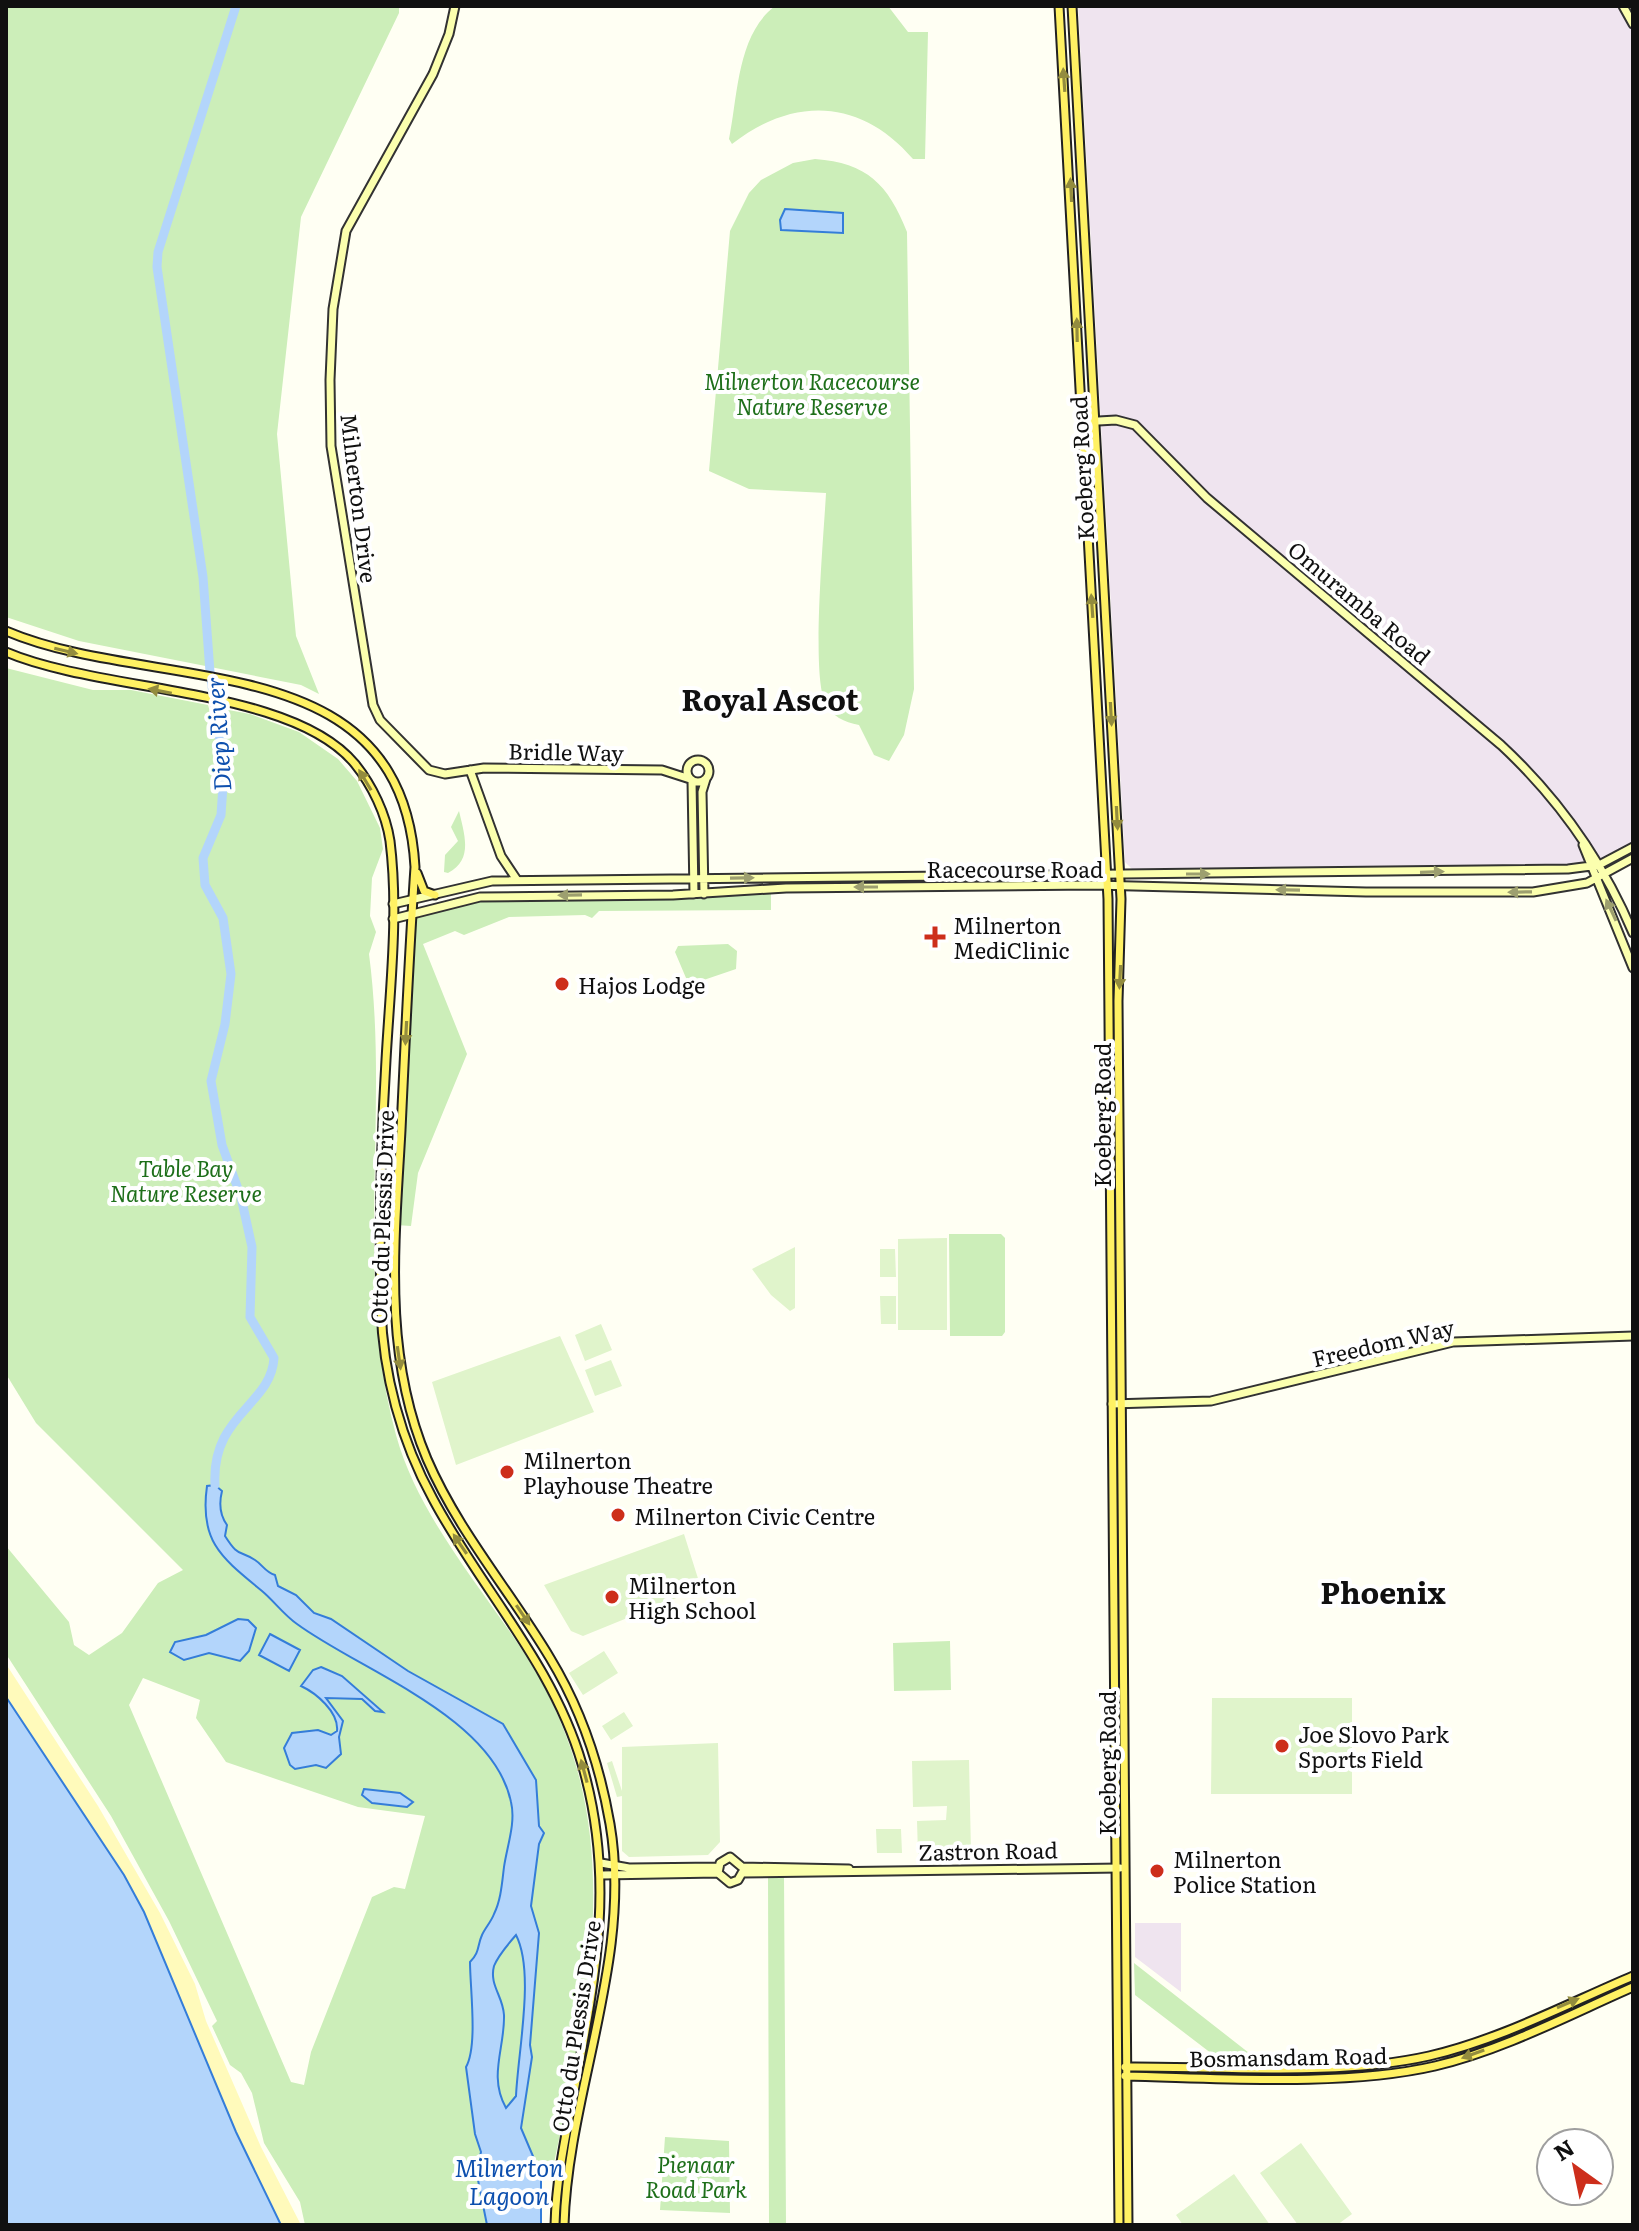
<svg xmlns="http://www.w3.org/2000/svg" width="1639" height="2231" viewBox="0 0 1639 2231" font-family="Literata,serif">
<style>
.industrial{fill:#efe4ef}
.green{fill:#cceeb9;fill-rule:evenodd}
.sand{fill:#fffabb}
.pitch{fill:#e0f4cb}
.water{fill:#b3d5fb;stroke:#347dd9;stroke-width:2;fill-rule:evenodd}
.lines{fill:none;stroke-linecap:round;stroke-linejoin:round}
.river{stroke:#b3d5fb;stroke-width:9}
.secondary-casing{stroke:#323232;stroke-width:11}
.primary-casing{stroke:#212121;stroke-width:11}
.secondary{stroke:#fbffae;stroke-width:7}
.primary{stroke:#fff163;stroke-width:7}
.oneway{fill:#938c3e}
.oneway2{fill:#9d9f6f}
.poi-dot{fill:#cd2e1b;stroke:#fff;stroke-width:3}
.labels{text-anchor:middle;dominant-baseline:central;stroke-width:8;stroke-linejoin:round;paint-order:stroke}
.park-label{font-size:22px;font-style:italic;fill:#1e6f1a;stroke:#fff}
.street-label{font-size:22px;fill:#101010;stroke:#fff}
.poi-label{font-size:22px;fill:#101010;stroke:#fff;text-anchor:start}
.water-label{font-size:24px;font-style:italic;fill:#0d4fae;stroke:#fff}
.district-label{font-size:30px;font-weight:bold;fill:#101010;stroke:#fff}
</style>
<rect width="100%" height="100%" fill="#fffff3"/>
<path class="industrial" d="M1078,6H1633V842L1600,861L1574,865L1132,869L1125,862Z
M1135,1923H1181V1992L1135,1957Z"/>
<path class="green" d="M6,6H399V13L301,217L277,434L296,636L319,694L301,685L79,641L6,617Z
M775,6H888L908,32H928L925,159H913C861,98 793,96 732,144L729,139C738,95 737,35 775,6Z
M815,159C867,163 888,184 907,232L914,689L904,735L889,761L874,755L859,725C844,722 832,717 825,702C811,672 824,533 826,493L749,489L709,471L730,231L749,193L761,180L793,163Z
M6,668L93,690H131L208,705L211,715L220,716L218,708L250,714L299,732L338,759L357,781L380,828L383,849L372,878L370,916L376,932L369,954C390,1113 353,1278 396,1435C419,1518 482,1587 528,1659C630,1821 591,1988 554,2163L551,2172L541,2179V2225H305L300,2202L264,2143L252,2093L241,2073L230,2065L212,2026L217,2021L169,1921L111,1816L6,1654V1546L69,1622L74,1645L89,1655L122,1633L158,1583L183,1570L36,1423L6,1374ZM143,1678L200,1700L196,1718L226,1762L358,1807L425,1816L405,1889L394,1887L372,1897L311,2052L304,2085L291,2082L129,1705Z
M459,811C464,833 474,860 448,873L444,872L445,855L458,841L451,827Z
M786,888L771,894V910L599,911L592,918L585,915L509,917L464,935L455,931L423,944L467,1054L418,1173L411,1226L396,1225L411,916L480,897Z
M728,944L737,951L736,969L689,985L675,952L678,946Z
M949,1234H1001L1005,1238V1332L1002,1336H950Z
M950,1641L951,1690L894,1691L893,1643Z
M768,1874H784L786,2225H769Z
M1134,1963L1258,2060H1220L1135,1995Z
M665,2137L729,2141L730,2213L660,2210Z"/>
<path class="sand" d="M6,1664L98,1806L160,1913L195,1984L206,2021L261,2147L301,2225H260L6,1715Z"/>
<path class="pitch" d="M947,1238V1330H898V1239Z
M795,1247V1308L790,1311L771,1295L752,1269Z
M880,1249H895L896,1277H880Z
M880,1296H896V1324H881Z
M601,1324L612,1350L585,1361L575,1335Z
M560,1336L594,1412L456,1465L432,1382Z
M611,1360L622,1386L595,1396L585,1370Z
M684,1534L701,1588L583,1636L571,1631L544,1585Z
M604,1651L618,1673L583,1695L569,1673Z
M1212,1698H1352V1794H1211Z
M624,1712L633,1726L611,1740L602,1726Z
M718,1743L720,1842L708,1855L629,1857L622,1851V1796L617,1797L607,1763L612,1761L622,1791V1747Z
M969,1760L971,1852L918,1854L917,1821L946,1820L947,1806L913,1807L912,1761Z
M876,1829H901L902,1853H877Z
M1301,2143L1352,2214L1337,2225H1298L1260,2173Z
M1234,2174L1270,2225H1183L1176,2215Z"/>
<path class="water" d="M785,209L843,213V233L781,230L780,220Z
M215,1485L222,1491C219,1503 219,1514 227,1525L225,1536C239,1558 238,1549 255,1560C263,1565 265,1572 275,1575L278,1586L296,1595L314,1613L331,1619L408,1671L503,1724L536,1780L539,1826L544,1833L539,1844L531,1906L539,1933L530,2045L532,2057L521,2128L541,2175V2225H487L476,2170L481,2152L475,2134L466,2067C478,2046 470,1988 470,1962C480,1952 477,1946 482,1935C485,1928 491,1922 494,1914C501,1900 502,1883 504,1867C507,1846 516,1823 511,1802C493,1716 361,1671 297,1624C284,1615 274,1601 262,1591C222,1558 199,1542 207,1486ZM516,1935C535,1972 518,2051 516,2096L506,2108C488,2076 505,2048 504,2015C503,1996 489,1985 494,1966C498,1956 509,1943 516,1935Z
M238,1619L248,1620L256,1628L249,1651L240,1661L209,1653L184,1660L170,1652L175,1642L206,1635Z
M270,1634L300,1650L289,1671L259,1655Z
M321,1667L342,1676L383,1712L375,1711L362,1699L326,1698L343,1721L339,1737L341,1754L326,1768L316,1765L295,1769L290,1765L284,1748L292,1733L318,1730L331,1735L337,1731C339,1712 316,1693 301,1686L313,1670Z
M6,1697L124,1875L144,1912L236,2132L281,2225H6Z
M364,1789L400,1793L413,1802L407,1807L372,1803L362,1795Z"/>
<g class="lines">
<path class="river" d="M215,1485C211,1414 271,1406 274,1358L250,1317L252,1247L241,1197L222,1145L211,1081L225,1024L231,974L223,918L205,885L203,858L221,815L224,771L210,672L203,577L157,267L158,252L236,6"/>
<defs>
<path id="secondary" d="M455,6L449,34L433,74L346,231L333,309L330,380L331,446L373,705L380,720L429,770L445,774L484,768L662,770L690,779
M1623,6L1633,24
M1081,422L1116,420L1135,425L1207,498L1501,745C1558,798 1603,862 1633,933
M687 771a11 11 0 1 1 22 0a11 11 0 1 1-22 0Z
M470,770L501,856L517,880
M692,781L694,894
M1583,845L1633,968
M704,894L702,792L706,779
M393,904L492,881L1568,869L1599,865L1633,847
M393,919L480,897L673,895L786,888L1094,885L1366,892H1533L1587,883L1633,858
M1112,1404L1211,1401L1453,1342L1633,1336
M601,1863L629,1868L718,1867
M718,1873L720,1863L730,1857L742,1867L849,1869
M718,1873L730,1883L738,1880L742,1873
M742,1873L1120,1868
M602,1875L718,1873"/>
<path id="primary" d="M1059,6L1108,899L1119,2225
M1072,6L1121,899L1118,1001L1128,2225
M6,631C156,695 402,641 415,867C409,955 405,1042 401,1130C395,1241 382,1353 427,1459C458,1531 510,1591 550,1658C581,1709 600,1766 610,1824C633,1958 568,2092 564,2225
M6,652C102,693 292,687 355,764C372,785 386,814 390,841C399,913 390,988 386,1060C381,1142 379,1226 381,1308C383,1374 401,1441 433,1499C481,1589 553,1664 582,1764C617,1883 594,1984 572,2102C564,2143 556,2184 555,2225
M417,873L424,891L435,895
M1125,2067C1221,2066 1335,2077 1429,2056C1499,2040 1567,2004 1633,1976
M1125,2076C1219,2078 1344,2087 1435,2066C1503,2050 1569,2015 1633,1987"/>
</defs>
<use href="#secondary" class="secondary-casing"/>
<use href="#primary" class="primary-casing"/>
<use href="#secondary" class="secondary"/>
<use href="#primary" class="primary"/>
</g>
<defs><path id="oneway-solid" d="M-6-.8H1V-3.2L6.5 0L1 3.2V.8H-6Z" transform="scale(2)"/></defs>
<g class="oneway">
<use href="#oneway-solid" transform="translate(1064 80) rotate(-94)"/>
<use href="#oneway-solid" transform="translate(1071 190) rotate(-93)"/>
<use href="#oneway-solid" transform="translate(1077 330) rotate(-91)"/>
<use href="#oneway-solid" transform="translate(1092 606) rotate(-94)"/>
<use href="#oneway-solid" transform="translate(66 651) rotate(13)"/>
<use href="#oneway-solid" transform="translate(160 691) rotate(-169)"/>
<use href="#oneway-solid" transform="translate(1111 714) rotate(87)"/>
<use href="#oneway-solid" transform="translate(365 780) rotate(-121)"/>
<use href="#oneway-solid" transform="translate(1117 818) rotate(87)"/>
<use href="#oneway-solid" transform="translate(1120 977) rotate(93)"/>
<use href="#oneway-solid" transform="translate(406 1033) rotate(93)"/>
<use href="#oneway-solid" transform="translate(399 1358) rotate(82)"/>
<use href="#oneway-solid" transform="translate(460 1544) rotate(-124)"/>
<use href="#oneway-solid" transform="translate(523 1615) rotate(56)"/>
<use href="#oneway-solid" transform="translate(584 1771) rotate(-105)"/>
<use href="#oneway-solid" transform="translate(1568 2003) rotate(-23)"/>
<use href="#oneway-solid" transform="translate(1473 2054) rotate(160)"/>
</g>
<g class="oneway2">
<use href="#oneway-solid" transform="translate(1432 872) rotate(-2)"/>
<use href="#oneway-solid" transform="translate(1198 874)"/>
<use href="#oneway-solid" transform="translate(742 878) rotate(-1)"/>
<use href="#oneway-solid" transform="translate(866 887) rotate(180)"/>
<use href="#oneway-solid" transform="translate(1288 890) rotate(-179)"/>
<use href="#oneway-solid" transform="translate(1520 892) rotate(179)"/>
<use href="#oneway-solid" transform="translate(570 895) rotate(179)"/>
<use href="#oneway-solid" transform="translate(1611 910) rotate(-115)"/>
</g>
<g class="poi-dot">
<path d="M931 925h8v8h8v8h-8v8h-8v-8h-8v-8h8z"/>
<circle cx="562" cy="984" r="8"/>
<circle cx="507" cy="1472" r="8"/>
<circle cx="618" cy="1515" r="8"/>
<circle cx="612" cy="1597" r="8"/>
<circle cx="1282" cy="1746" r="8"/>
<circle cx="1157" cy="1871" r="8"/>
</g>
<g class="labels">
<g class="park-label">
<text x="812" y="380">Milnerton Racecourse<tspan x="812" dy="25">Nature Reserve</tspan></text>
<text x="186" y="1167">Table Bay<tspan x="186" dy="25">Nature Reserve</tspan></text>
<text x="696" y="2163">Pienaar<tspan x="696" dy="25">Road Park</tspan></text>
</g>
<g class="street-label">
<text transform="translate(1081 468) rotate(-93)">Koeberg Road</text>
<text transform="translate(360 498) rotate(83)">Milnerton Drive</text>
<text transform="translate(1360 602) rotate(40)">Omuramba Road</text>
<text transform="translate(566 751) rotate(1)">Bridle Way</text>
<text x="1015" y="868">Racecourse Road</text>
<text transform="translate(1101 1115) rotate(-90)">Koeberg Road</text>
<text transform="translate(381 1217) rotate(-88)">Otto du Plessis Drive</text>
<text transform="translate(1383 1342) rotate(-13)">Freedom Way</text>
<text transform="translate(1106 1763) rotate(-90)">Koeberg Road</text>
<text transform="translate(988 1850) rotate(-1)">Zastron Road</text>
<text transform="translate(575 2026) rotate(-81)">Otto du Plessis Drive</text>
<text transform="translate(1288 2056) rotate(-1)">Bosmansdam Road</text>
</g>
<g class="poi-label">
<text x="953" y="924">Milnerton<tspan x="953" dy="25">MediClinic</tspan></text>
<text x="578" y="984">Hajos Lodge</text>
<text x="523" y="1459">Milnerton<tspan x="523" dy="25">Playhouse Theatre</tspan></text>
<text x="634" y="1515">Milnerton Civic Centre</text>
<text x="628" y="1584">Milnerton<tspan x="628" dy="25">High School</tspan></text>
<text x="1298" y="1733">Joe Slovo Park<tspan x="1298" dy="25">Sports Field</tspan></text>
<text x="1173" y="1858">Milnerton<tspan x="1173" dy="25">Police Station</tspan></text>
</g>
<g class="water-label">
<text transform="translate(217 734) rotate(-94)">Diep River</text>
<text x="509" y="2166">Milnerton<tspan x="509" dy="28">Lagoon</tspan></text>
</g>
<g class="district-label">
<text x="770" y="698">Royal Ascot</text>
<text x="1383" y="1591">Phoenix</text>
</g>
</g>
<rect width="1639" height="2231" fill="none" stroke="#101010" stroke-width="16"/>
<g transform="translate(1575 2167) rotate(327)"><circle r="38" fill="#ffffff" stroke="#9f9f9f" stroke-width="2"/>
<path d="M0-6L14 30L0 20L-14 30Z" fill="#cd2e1b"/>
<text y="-12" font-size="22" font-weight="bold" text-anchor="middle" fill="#101010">N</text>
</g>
</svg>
